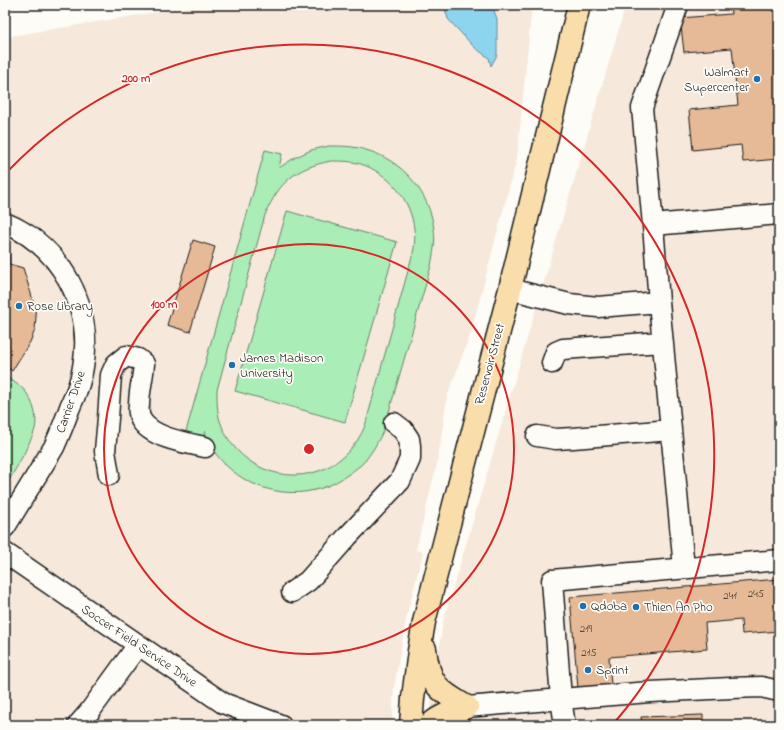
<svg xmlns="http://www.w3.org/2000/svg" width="784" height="730" viewBox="0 0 784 730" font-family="'Indie Flower',sans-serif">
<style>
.built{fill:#f6e8da}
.green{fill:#abedb6;stroke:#648469;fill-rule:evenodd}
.water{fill:#8dd5ef;stroke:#608b9b}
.building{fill:#e6ba96;stroke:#1c1c1c}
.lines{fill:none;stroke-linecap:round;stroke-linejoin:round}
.minor-casing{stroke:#1c1c1c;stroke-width:23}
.major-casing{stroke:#1c1c1c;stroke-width:25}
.minor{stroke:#fdfcf7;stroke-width:20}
.major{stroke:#f9deab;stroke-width:22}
.ring{fill:none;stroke:#d62828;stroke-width:2}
.poi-dot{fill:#1f6fb2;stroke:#fdfcf7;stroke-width:1.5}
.labels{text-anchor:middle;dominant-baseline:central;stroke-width:3.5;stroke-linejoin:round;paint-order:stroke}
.number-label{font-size:11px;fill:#4e443a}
.poi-label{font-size:13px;fill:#1c1c1c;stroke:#fdfcf7;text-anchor:start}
.street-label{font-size:13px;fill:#1c1c1c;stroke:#fdfcf7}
.centre{fill:#d62828;stroke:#fdfcf7;stroke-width:2}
.ring-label{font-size:12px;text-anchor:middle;font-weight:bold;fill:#d62828;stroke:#fdfcf7;stroke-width:3.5;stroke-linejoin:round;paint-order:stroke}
</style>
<rect width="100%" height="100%" fill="#fdfcf7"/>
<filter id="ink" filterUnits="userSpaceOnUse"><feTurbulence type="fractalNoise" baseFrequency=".025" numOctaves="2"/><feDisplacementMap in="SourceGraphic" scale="8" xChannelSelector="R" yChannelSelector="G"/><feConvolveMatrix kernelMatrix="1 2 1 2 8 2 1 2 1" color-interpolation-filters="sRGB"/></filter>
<g filter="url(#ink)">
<path class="built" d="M200,5H532L517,158L471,332L447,397L438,459L416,550L423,552L406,619L394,687L392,725H5V37Z
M626,5H779V725H428L443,622Z"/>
<path class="green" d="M329,146C342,146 354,146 366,150C402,160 430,192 434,230C436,242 433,254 431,266L384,429C378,442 371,455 361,465C357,468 353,471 349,474C340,480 332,485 322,488C280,502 232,483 210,445C208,441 207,436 205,431L202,441L185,435L265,150L282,154L279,168L294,158L311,150ZM331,161C341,161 351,161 361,164C390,174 411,200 414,229C416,240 414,250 411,260L365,426C348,466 306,486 264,469C243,460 227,443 220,421C217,411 217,401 217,390L265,215C279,182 295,168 331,161Z
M287,211L397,242L345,422L235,391Z
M5,376C12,381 20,385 25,391C33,401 38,417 35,429C34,433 32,437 30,441C23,457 14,472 5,487Z"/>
<path class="water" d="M444,5H492L497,19V55L491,66L489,58L474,47L448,19Z"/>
<path class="building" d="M740,5H779V159L743,162L741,145L693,150L689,110L738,105L732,48L684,52L680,18L731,14L730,6Z
M193,240L215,247L190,332L167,325Z
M5,255H9V264L23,268L32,297L36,316L35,330L30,342L12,371L5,366Z
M779,579V631L742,634L741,620L705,623L707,649L609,657L611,685L578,688L570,597Z
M703,715V725H642L641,717Z"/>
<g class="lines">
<defs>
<path id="minor" d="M5,223C61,246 94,307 83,367C81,381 76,394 70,407C65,421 60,434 54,447L5,527
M653,225L642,108L678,5
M510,289L569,304L598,307L659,302
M552,363L556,352L563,349L662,342
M537,436L556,439L573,438L671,430
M109,475L105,451L108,418L111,375L116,364L126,356L138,359L144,364C143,378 139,391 139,405C138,409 139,416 141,420C152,438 186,443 205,447
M5,553L223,703L281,725
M684,568L659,302L653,225L779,214
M292,592L308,581L347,537L400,481L410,459V446L409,439L403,430L394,423
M467,707L561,699L552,580L779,560
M78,725L90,711L138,645
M565,725L561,699L650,692L731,688L761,687L779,691"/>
<path id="major" d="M425,649C429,685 438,690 467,707
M411,725L413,698L419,651L424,622L441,555L510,289L579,5
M430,725C439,715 455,712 467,707"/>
</defs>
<use href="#minor" class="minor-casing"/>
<use href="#major" class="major-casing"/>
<use href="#minor" class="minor"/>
<use href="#major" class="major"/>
</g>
</g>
<g class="ring">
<circle cx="309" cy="449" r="205"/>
<path d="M7 172A410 410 0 0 1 614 723"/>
</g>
<g class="poi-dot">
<circle cx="757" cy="79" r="4"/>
<circle cx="19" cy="306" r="4"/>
<circle cx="232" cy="365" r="4"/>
<circle cx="583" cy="606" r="4"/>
<circle cx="636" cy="607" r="4"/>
<circle cx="588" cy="670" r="4"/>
</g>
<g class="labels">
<g class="number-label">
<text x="756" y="594">245</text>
<text x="730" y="596">241</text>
<text x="586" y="629">219</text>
<text x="589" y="653">215</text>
</g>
<g class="poi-label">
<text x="749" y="72" text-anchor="end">Walmart<tspan x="749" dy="15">Supercenter</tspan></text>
<text x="27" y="306">Rose Library</text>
<text x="240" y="358">James Madison<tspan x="240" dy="15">University</tspan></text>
<text x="591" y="606">Qdoba</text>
<text x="644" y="607">Thien An Pho</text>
<text x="596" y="670">Sprint</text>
</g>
<g class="street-label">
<text transform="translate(490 364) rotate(-75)">Reservoir Street</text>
<text transform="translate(71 402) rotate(-71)">Carrier Drive</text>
<text transform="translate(139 646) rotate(34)">Soccer Field Service Drive</text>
</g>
</g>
<circle cx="309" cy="449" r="6" class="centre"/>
<g class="ring-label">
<text x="136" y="82">200 m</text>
<text x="164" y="308">100 m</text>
</g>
<rect width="784" height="730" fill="none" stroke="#fdfcf7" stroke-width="20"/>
<rect x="10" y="10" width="764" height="710" fill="none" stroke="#1c1c1c" stroke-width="1.5" filter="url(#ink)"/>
</svg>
